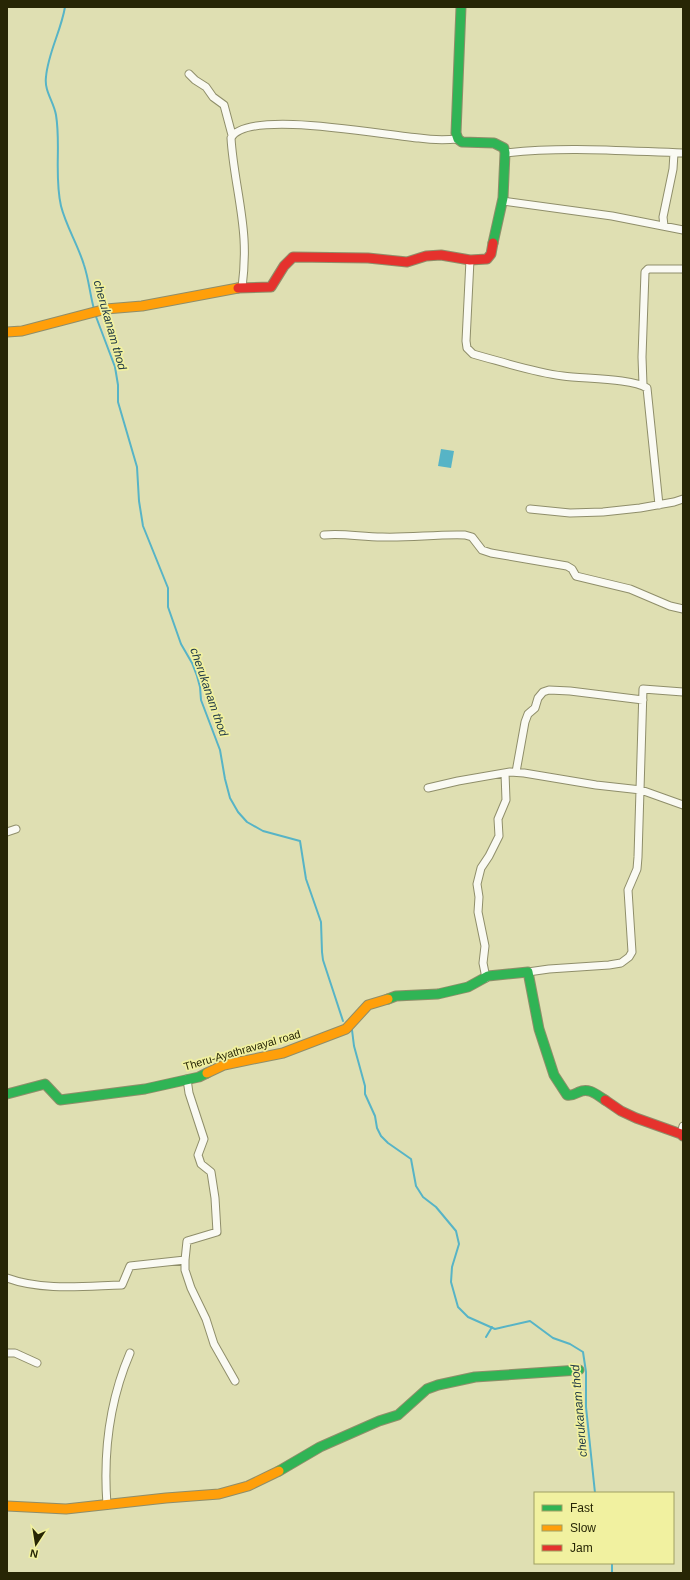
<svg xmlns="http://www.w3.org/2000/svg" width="690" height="1580" viewBox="0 0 690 1580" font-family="Arial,sans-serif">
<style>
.water{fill:#57b4c6}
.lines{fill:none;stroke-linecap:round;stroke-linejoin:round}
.stream{stroke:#57b4c6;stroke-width:2}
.street-casing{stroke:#8f8e6a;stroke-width:9}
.fast-casing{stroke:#8f8e6a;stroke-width:11}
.slow-casing{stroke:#8f8e6a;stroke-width:11}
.jam-casing{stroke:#8f8e6a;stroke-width:11}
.street{stroke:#fafaf3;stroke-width:7}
.fast{stroke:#30b455;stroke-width:9}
.slow{stroke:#ff9f0a;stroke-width:9}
.jam{stroke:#e5322d;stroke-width:9}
.labels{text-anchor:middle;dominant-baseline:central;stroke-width:3.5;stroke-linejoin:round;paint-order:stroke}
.street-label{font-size:11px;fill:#272605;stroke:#f1f1a0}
.water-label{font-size:12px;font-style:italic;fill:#233c47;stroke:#f1f1a0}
</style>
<rect width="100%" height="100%" fill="#dfdfb2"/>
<path class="water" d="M441,449L454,451L451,468L438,466Z"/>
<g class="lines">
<path class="stream" d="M65,7C61,31 48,53 46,77C44,91 54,102 56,115C61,145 54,176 61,206C66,226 78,245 84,265C89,280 90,295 94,309
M95,314L115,367L118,385V402L137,467L139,501L143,526L168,588V607L181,644L192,663L197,676L200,687L201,700L220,750L225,779L230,798L238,812L247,822L263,831L300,841L306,879L321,922L322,952L323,960L343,1021
M352,1030L354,1046L365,1086V1094L375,1116L377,1128L381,1136L388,1143L411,1159L416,1186L423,1197L436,1207L456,1231L459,1244L452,1267L451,1282L458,1307L468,1317L495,1329L530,1321L553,1338L570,1344L583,1352L586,1372V1407L595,1493
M486,1337L492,1327
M612,1573V1563"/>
<defs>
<path id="street" d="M189,74L195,80L206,87L213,97L224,105L232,135
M505,153C564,146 624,151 683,153
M503,201L612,216L683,230
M664,226L663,217L673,169L674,153
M470,260L466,341L467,348L473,354C503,362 532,372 563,376C583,379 632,378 647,388L659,505
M242,288C244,272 245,256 244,239C242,205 233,172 231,138C247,108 387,136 419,138C432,140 445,140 458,139
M643,385L642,357L645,272L648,269H683
M530,509L570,513L603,512L640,508L674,502L683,499
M324,535C343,533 362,537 382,537C410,538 437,534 465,535L472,537L482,550L491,553L567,566L572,569L576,576L630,589L670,606L683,609
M516,772L525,722L528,714L535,708L538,698L543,692L549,690L570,691L643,700
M428,788L458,781L510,772L524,773L596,785L641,790L683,805
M7,832L16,829
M528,972L549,969L609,965L621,963L629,957L632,952L628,890L637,869L638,857L643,689L683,692
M486,978L483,963L485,946L478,912L479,897L477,884L481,868L489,856L499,836L498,819L506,800L505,773
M681,1134L683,1126
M185,1260V1270L191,1288L206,1319L214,1344L235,1381
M7,1278C42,1291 85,1286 122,1285L130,1266L185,1260L187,1241L217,1232L215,1198L211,1172L201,1164L198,1155L204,1139L189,1093L187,1079
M7,1353H15L37,1363
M107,1505C103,1451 109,1402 130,1353"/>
<path id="fast" d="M461,7L456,133L458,139L462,142L494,143L504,148L505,153L503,198L493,243
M388,999L396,996L438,994L468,987L488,976L528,972L539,1029L554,1075L567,1095C572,1096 575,1094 579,1092C589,1087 597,1095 605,1100
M7,1094L45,1084L60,1100L145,1089L199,1077L207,1073
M279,1471L320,1447L379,1421L398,1415L427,1389L438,1385L475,1377L579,1370"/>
<path id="slow" d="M7,332L22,331L106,309L142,306L238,288
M207,1073L224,1065L283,1053L346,1029L368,1005L388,999
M7,1506L66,1509L166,1498L219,1494L248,1486L279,1471"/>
<path id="jam" d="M238,288L271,287L284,266L293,257L368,258L407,262L426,256L441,255L470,260L487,259L491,254L493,243
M605,1100L621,1111L636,1118L681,1134L683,1136"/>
</defs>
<use href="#street" class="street-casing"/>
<use href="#fast" class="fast-casing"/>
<use href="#slow" class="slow-casing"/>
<use href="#jam" class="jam-casing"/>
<use href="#street" class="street"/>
<use href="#fast" class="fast"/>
<use href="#slow" class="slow"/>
<use href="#jam" class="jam"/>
</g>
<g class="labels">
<g class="street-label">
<text transform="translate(242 1050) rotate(-16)">Theru-Ayathravayal road</text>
</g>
<g class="water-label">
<text transform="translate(110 325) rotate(74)">cherukanam thod</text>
<text transform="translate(209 692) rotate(71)">cherukanam thod</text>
<text transform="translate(579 1411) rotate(-95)">cherukanam thod</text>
</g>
</g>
<rect width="690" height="1580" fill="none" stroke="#272605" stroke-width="16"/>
<rect x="534" y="1492" width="140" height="72" fill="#f1f1a0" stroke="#a0a062"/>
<rect x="542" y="1505" width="20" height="6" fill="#30b455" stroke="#a0a062"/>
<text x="570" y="1512" font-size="12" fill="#272605">Fast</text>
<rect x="542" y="1525" width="20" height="6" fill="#ff9f0a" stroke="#a0a062"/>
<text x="570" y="1532" font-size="12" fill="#272605">Slow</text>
<rect x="542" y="1545" width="20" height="6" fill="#e5322d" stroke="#a0a062"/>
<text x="570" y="1552" font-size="12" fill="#272605">Jam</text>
<g transform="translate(36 1544) rotate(192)" stroke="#f1f1a0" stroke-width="3" paint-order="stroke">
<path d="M0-3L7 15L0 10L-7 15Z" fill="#272605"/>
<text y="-6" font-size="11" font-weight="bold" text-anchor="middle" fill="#272605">N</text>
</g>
</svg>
